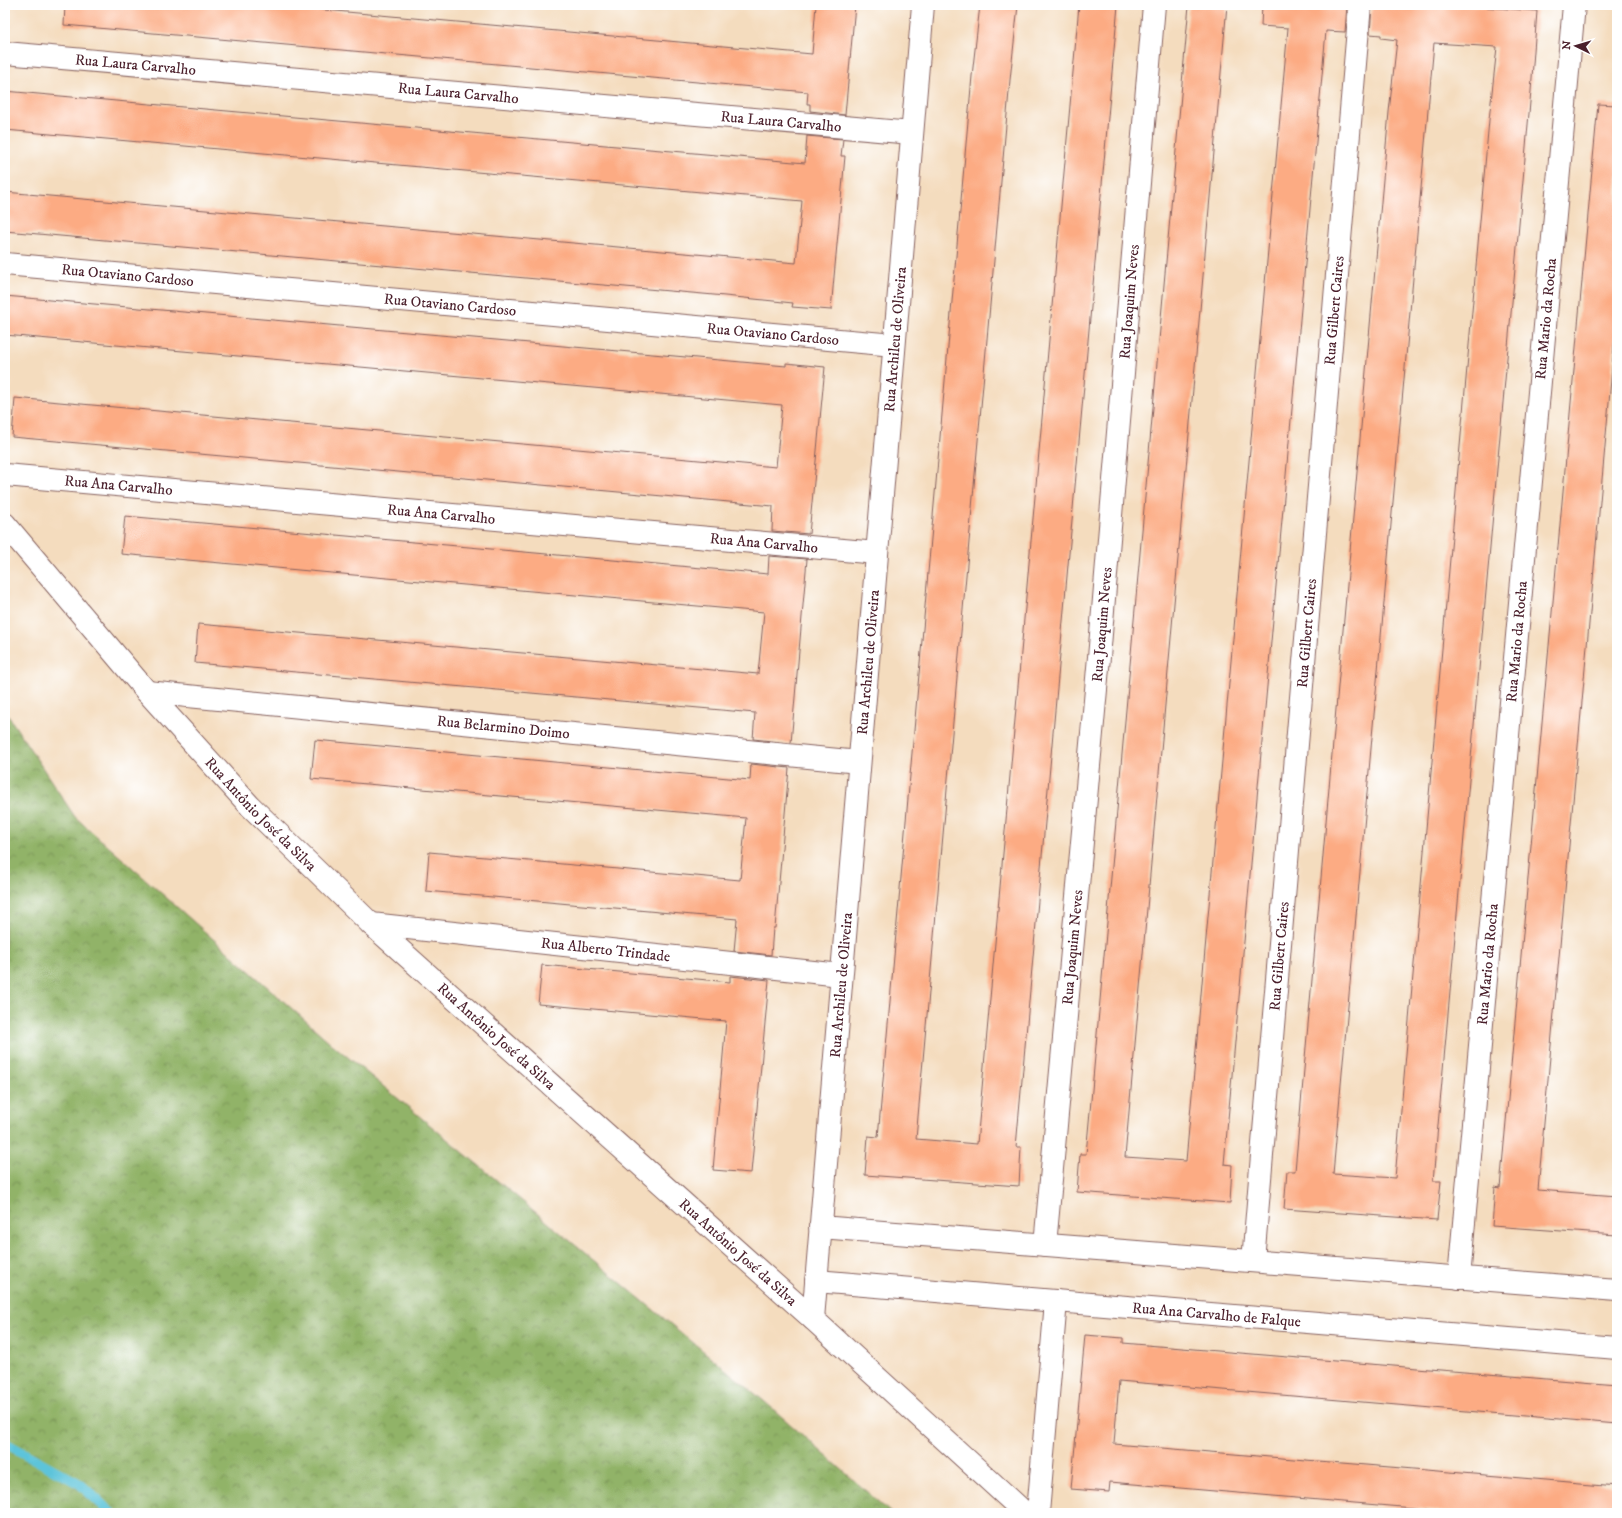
<svg xmlns="http://www.w3.org/2000/svg" width="1622" height="1518" viewBox="0 0 1622 1518" font-family="'IM FELL DW Pica',serif">
<style>
.forest{fill:url(#forest-crowns);stroke:#6e694a}
.lines{fill:none;stroke-linecap:round;stroke-linejoin:round}
.stream{stroke:#5dc4da;stroke-width:10}
.building{fill:#fcab83;fill-rule:evenodd}
.minor-casing{stroke:#86615e;stroke-width:24}
.minor{stroke:#fff;stroke-width:22}
.labels{text-anchor:middle;dominant-baseline:central;stroke-width:3;stroke-linejoin:round;paint-order:stroke}
.street-label{font-size:15px;fill:#4a1f2b;stroke:#fff}
</style>
<defs>
<pattern id="forest-crowns" width="20" height="18" patternUnits="userSpaceOnUse"><rect width="20" height="18" fill="#91b368"/><path d="M2 6a3 3 0 1 1 6 0M12 15a3 3 0 1 1 6 0" fill="none" stroke="#789156"/></pattern>
</defs>
<rect width="100%" height="100%" fill="#fff"/>
<filter id="ink" filterUnits="userSpaceOnUse"><feTurbulence type="fractalNoise" baseFrequency=".025" numOctaves="2"/><feDisplacementMap in="SourceGraphic" scale="8" xChannelSelector="R" yChannelSelector="G"/><feConvolveMatrix kernelMatrix="1 2 1 2 8 2 1 2 1" color-interpolation-filters="sRGB"/></filter>
<filter id="wash" filterUnits="userSpaceOnUse"><feTurbulence type="fractalNoise" baseFrequency=".012" numOctaves="4" result="noise"/><feDisplacementMap in="SourceGraphic" scale="16" xChannelSelector="R" yChannelSelector="G"/><feGaussianBlur stdDeviation="0.9" result="paint"/><feColorMatrix in="noise" values="0 0 0 0 0 0 0 0 0 0 0 0 0 0 0 0 0 1.4 0 .05"/><feComposite in="paint" operator="in"/></filter>
<g filter="url(#wash)">
<rect width="100%" height="100%" fill="#f4dcbe"/>
<path class="forest" d="M5,711L75,817L332,1044L765,1402L891,1513H5Z"/>
<g class="lines">
<path class="stream" d="M5,1443L80,1484L111,1513"/>
</g>
<g id="blocks">
<path class="building" d="M65,5H269L812,54L816,5H855L845,115L810,111V104H807L808,92L64,25Z
M980,5H1018L1010,80L916,1139L977,1144L1079,5H1118L1016,1147H1021L1019,1186L865,1175L868,1136L878,1137L972,76Z
M1189,5H1227L1125,1157L1186,1161L1288,28L1261,26L1262,5H1347L1345,32L1326,31L1224,1164L1232,1165L1230,1203L1077,1192L1080,1154H1086L1092,1090Z
M1372,5H1455L1537,11L1531,91L1433,1181H1441L1437,1220L1284,1209L1287,1171H1295L1389,112L1397,40L1381,38V35L1370,34ZM1434,43L1497,47L1489,120L1395,1178L1333,1174Z
M5,91L805,163L807,136L843,139L841,156H845L831,310L792,307L793,303L725,296L5,231V192L796,263L802,201L5,130Z
M1598,104L1617,105V313L1538,1190L1617,1196V1235L1492,1226L1495,1187L1500,1188Z
M5,296L786,366V363L825,367L809,534L772,531L773,506L12,437L15,398L776,467L782,405L5,335Z
M125,516L768,574L769,556L807,559L791,743L753,739L755,713L195,663L198,624L758,674L764,612L121,554Z
M315,740L750,780L751,764L789,768L775,928H773L771,955L734,951L737,919L426,891L429,852L740,880L746,818L311,779Z
M542,965L730,982V976L769,980L751,1173L713,1170L726,1021L538,1004Z
M1085,1335L1123,1338V1343L1617,1385V1424L1119,1381L1114,1444L1617,1486V1513H1471L1110,1482L1109,1492L1071,1489Z"/>
</g>
</g>
<g filter="url(#ink)">
<use href="#blocks" fill-opacity="0" stroke="#86615e" stroke-width="1"/>
<g class="lines">
<defs>
<g id="minor">
<path id="s1" d="M5,53L912,133"/>
<path id="s2" d="M5,264L894,345"/>
<path id="s3" d="M5,475L877,553"/>
<path id="s4" d="M5,524L147,692L250,806L371,924L813,1319L1025,1513"/>
<path id="s5" d="M147,692L859,762"/>
<path id="s6" d="M371,924L841,975"/>
<path d="M820,1227L1617,1290"/>
<path id="s7" d="M1045,1245L1100,646L1154,5"/>
<path id="s8" d="M1253,1261L1360,5"/>
<path id="s9" d="M1459,1278L1574,5"/>
<path id="s10" d="M816,1281L1617,1348"/>
<path id="s11" d="M813,1319L923,5"/>
<path d="M1038,1513L1056,1301"/>
</g>
</defs>
<use href="#minor" class="minor-casing"/>
<use href="#minor" class="minor"/>
</g>
</g>
<g class="labels">
<g class="street-label">
<text stroke="none"><textPath href="#s1" startOffset="131">Rua Laura Carvalho</textPath></text>
<text stroke="none"><textPath href="#s1" startOffset="455">Rua Laura Carvalho</textPath></text>
<text stroke="none"><textPath href="#s1" startOffset="779">Rua Laura Carvalho</textPath></text>
<text stroke="none"><textPath href="#s2" startOffset="123">Rua Otaviano Cardoso</textPath></text>
<text stroke="none"><textPath href="#s7" startOffset="947">Rua Joaquim Neves</textPath></text>
<text stroke="none"><textPath href="#s2" startOffset="447">Rua Otaviano Cardoso</textPath></text>
<text stroke="none"><textPath href="#s8" startOffset="954">Rua Gilbert Caires</textPath></text>
<text stroke="none"><textPath href="#s9" startOffset="963">Rua Mario da Rocha</textPath></text>
<text stroke="none"><textPath href="#s2" startOffset="771">Rua Otaviano Cardoso</textPath></text>
<text stroke="none"><textPath href="#s11" startOffset="983">Rua Archileu de Oliveira</textPath></text>
<text stroke="none"><textPath href="#s3" startOffset="114">Rua Ana Carvalho</textPath></text>
<text stroke="none"><textPath href="#s3" startOffset="438">Rua Ana Carvalho</textPath></text>
<text stroke="none"><textPath href="#s3" startOffset="762">Rua Ana Carvalho</textPath></text>
<text stroke="none"><textPath href="#s7" startOffset="623">Rua Joaquim Neves</textPath></text>
<text stroke="none"><textPath href="#s8" startOffset="630">Rua Gilbert Caires</textPath></text>
<text stroke="none"><textPath href="#s9" startOffset="639">Rua Mario da Rocha</textPath></text>
<text stroke="none"><textPath href="#s11" startOffset="659">Rua Archileu de Oliveira</textPath></text>
<text stroke="none"><textPath href="#s5" startOffset="358">Rua Belarmino Doimo</textPath></text>
<text stroke="none"><textPath href="#s4" startOffset="387">Rua Antônio José da Silva</textPath></text>
<text stroke="none"><textPath href="#s7" startOffset="299">Rua Joaquim Neves</textPath></text>
<text stroke="none"><textPath href="#s6" startOffset="236">Rua Alberto Trindade</textPath></text>
<text stroke="none"><textPath href="#s8" startOffset="306">Rua Gilbert Caires</textPath></text>
<text stroke="none"><textPath href="#s9" startOffset="315">Rua Mario da Rocha</textPath></text>
<text stroke="none"><textPath href="#s11" startOffset="335">Rua Archileu de Oliveira</textPath></text>
<text stroke="none"><textPath href="#s4" startOffset="711">Rua Antônio José da Silva</textPath></text>
<text stroke="none"><textPath href="#s4" startOffset="1035">Rua Antônio José da Silva</textPath></text>
<text stroke="none"><textPath href="#s10" startOffset="402">Rua Ana Carvalho de Falque</textPath></text>
</g>
</g>
<rect width="1622" height="1518" fill="none" stroke="#fff" stroke-width="20"/>
<g transform="translate(1576 46) rotate(275)" stroke="#ffffff" stroke-width="3" paint-order="stroke">
<path d="M0-3L7 15L0 10L-7 15Z" fill="#4a1f2b"/>
<text y="-6" font-size="11" font-weight="bold" text-anchor="middle" fill="#4a1f2b">N</text>
</g>
</svg>
